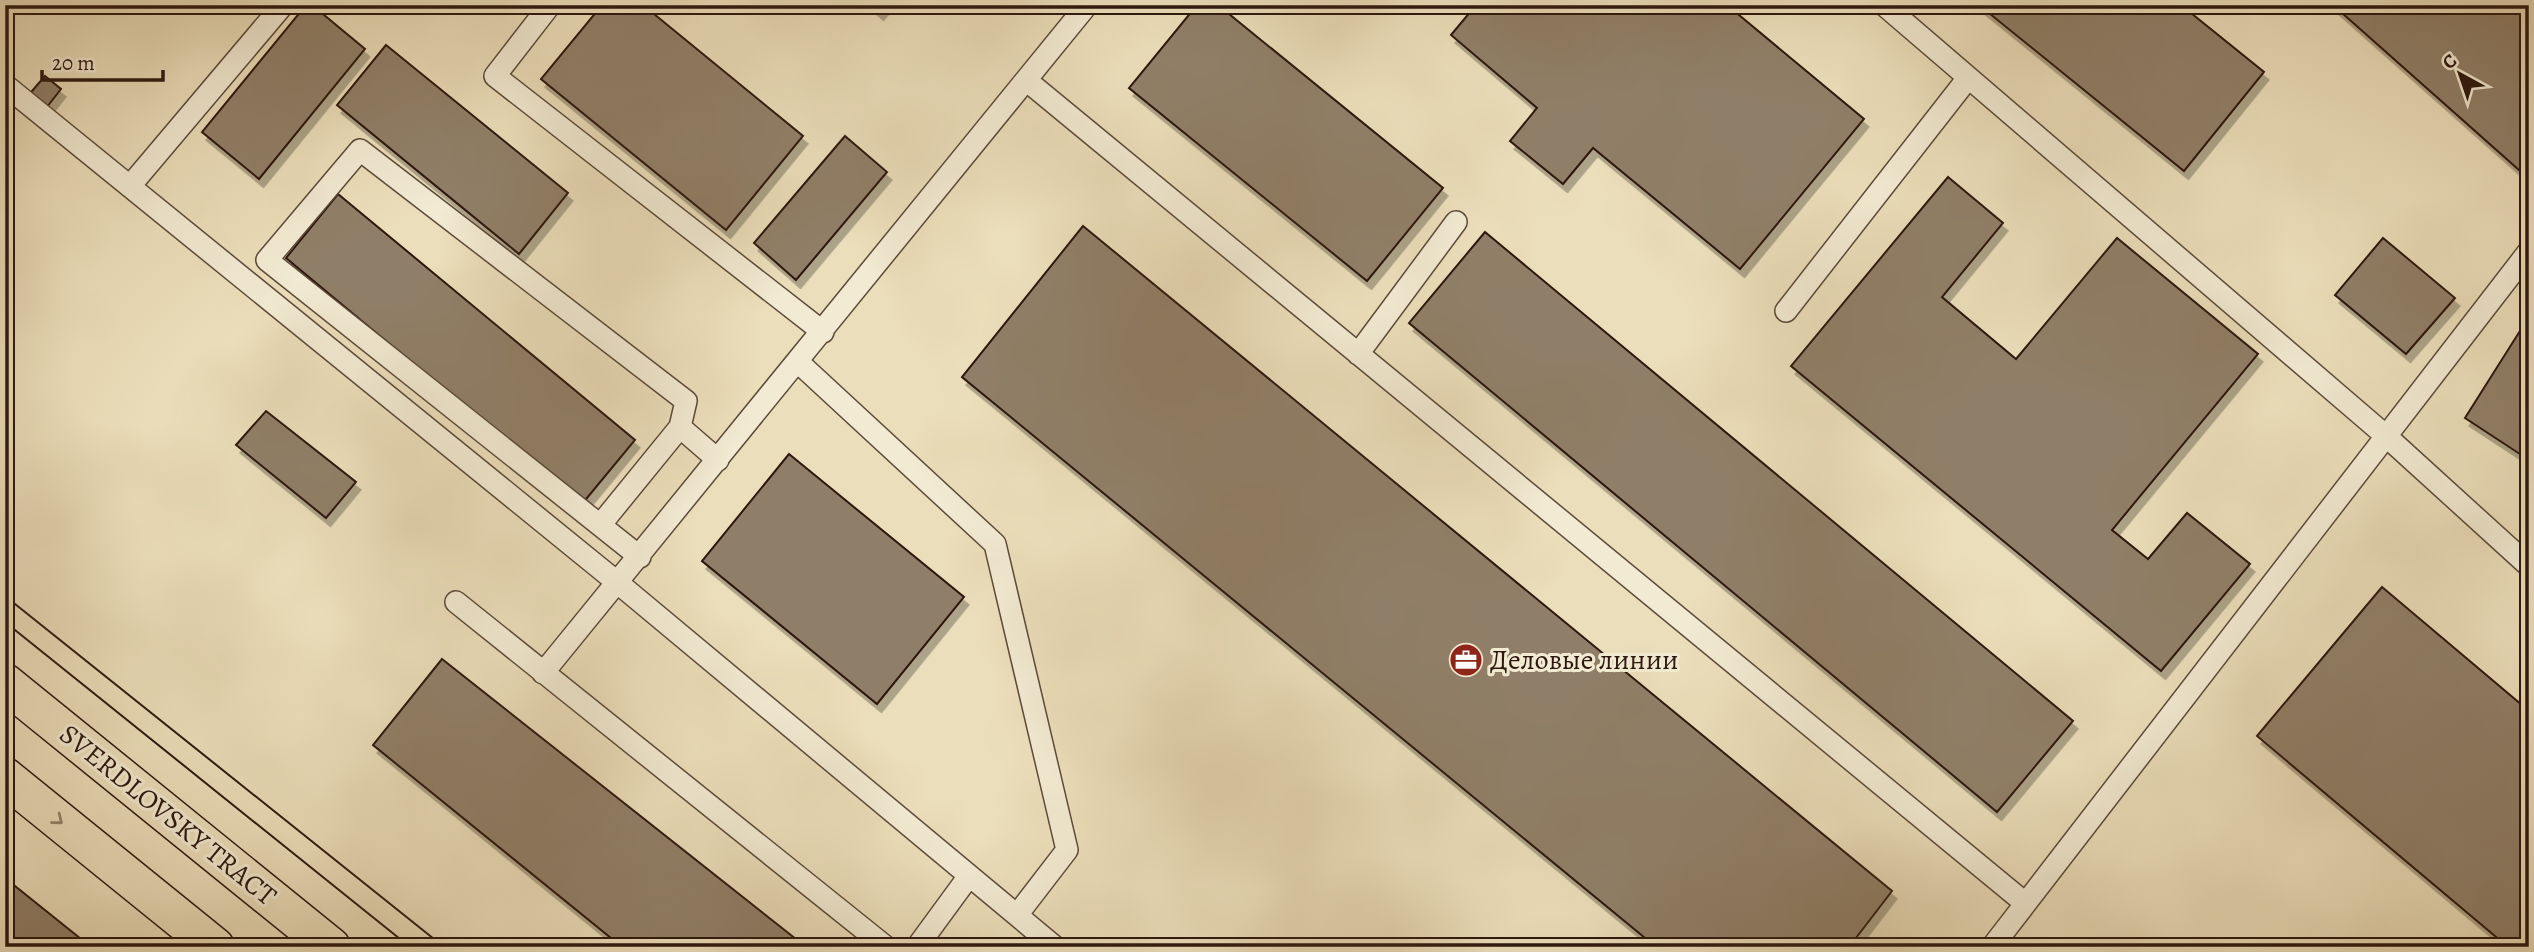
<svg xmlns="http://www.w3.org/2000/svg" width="2534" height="952" viewBox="0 0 2534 952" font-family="Alegreya,serif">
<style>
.building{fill:#907f68;stroke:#2d180f;stroke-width:2;filter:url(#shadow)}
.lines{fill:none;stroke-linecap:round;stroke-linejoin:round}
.service-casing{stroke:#5c4a3a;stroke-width:24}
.primary-casing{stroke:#2d180f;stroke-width:41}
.service{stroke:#f2ead2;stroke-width:21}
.primary{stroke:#ebdeba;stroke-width:38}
.tram{stroke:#2d180f;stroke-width:2}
.oneway{stroke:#96856d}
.labels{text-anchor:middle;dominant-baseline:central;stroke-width:6;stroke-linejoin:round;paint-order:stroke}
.poi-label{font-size:28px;fill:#2d180f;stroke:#f2ead2;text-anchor:start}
.street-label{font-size:28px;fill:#2d180f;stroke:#f2ead2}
</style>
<defs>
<filter id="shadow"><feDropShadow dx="4.5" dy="8" stdDeviation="0" flood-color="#0004"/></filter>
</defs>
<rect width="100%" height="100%" fill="#ebdeba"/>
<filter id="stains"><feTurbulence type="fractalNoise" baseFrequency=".00286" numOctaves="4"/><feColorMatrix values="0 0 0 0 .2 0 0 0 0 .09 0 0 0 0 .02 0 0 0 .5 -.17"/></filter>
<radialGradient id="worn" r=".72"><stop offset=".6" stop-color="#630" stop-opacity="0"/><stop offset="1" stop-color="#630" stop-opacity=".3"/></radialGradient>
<path class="building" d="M306,5H312L365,49L259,179L202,132Z
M602,5H643L803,136L726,230L541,79Z
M871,5H885L879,12Z
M1197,5H1218L1443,188L1367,281L1129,88Z
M1476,5H1727L1864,119L1740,269L1593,148L1563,184L1510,141L1537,108L1451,35Z
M1979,5H2181L2264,72L2184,171Z
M2333,5H2529V159L2519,170Z
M386,45L568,193L519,254L337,105Z
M45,76L61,89L43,112L26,98Z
M845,136L887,172L796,280L754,243Z
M1948,177L2003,223L1942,297L2016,359L2117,238L2258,354L2112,530L2148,559L2187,513L2250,564L2161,671L1791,366Z
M338,194L635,440L582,504L286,258Z
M1083,226L1892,891L1849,947H1656L962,377Z
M1485,232L2073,721L1997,812L1409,323Z
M2383,238L2455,298L2406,354L2335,295Z
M2525,323L2529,325V460L2465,418Z
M266,411L356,482L326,518L236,445Z
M789,454L964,597L877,704L702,561Z
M2382,587L2529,711V947H2508L2257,736Z
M442,659L806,947H622L373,745Z
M5,878L91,947H5Z"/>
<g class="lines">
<defs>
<path id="service" d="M550,5L495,76L823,332
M1884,5L2386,436L2529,566
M1026,80L2025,903
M5,85L618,583L1055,947
M130,186L283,5
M1786,311L1968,78
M1358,354L1456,222
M798,362L995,544L1067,850L1017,915
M601,524L680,427
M640,557L267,260L360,150L686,401L680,427L718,460
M456,602L886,947
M543,673L1087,5
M917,947L969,876
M1992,947L2529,251"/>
<path id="primary" d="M5,683L331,947
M5,777L215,947"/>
</defs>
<use href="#service" class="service-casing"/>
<use href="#primary" class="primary-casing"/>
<use href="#service" class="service"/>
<use href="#primary" class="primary"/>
<path class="tram" d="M5,596L444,947
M5,622L410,947"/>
</g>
<defs><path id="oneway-chevron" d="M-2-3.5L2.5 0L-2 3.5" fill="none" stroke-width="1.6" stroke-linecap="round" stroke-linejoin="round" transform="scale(1.75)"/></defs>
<use class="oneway" href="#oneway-chevron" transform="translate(58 820) rotate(39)"/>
<defs>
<symbol id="office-disc" viewBox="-11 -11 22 22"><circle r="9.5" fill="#8f2418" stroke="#f2ead2"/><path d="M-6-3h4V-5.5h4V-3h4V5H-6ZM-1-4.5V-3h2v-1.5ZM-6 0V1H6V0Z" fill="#fff"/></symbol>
</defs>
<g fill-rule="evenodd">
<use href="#office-disc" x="1447" y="641" width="38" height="38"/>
</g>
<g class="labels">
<g class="poi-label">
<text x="1490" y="660">Деловые линии</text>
</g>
<g class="street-label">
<text transform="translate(168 815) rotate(39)">SVERDLOVSKY TRACT</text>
</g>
</g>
<rect width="2534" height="952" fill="none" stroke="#ebdeba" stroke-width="28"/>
<rect x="7" y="7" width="2520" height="938" fill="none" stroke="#2d180f" stroke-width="3.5"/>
<rect x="14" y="14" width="2506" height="924" fill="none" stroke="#2d180f" stroke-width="2"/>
<g transform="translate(2460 74) rotate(320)" stroke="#f2ead2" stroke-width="5" paint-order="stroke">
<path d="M0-5L12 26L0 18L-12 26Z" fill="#2d180f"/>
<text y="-10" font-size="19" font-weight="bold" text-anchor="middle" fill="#2d180f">С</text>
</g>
<path d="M42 70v10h121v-10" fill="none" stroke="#2d180f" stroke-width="3.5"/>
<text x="52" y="70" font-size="21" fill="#2d180f" stroke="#f2ead2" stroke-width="5" paint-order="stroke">20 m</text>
<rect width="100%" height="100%" filter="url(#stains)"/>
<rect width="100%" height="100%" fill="url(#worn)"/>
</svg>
